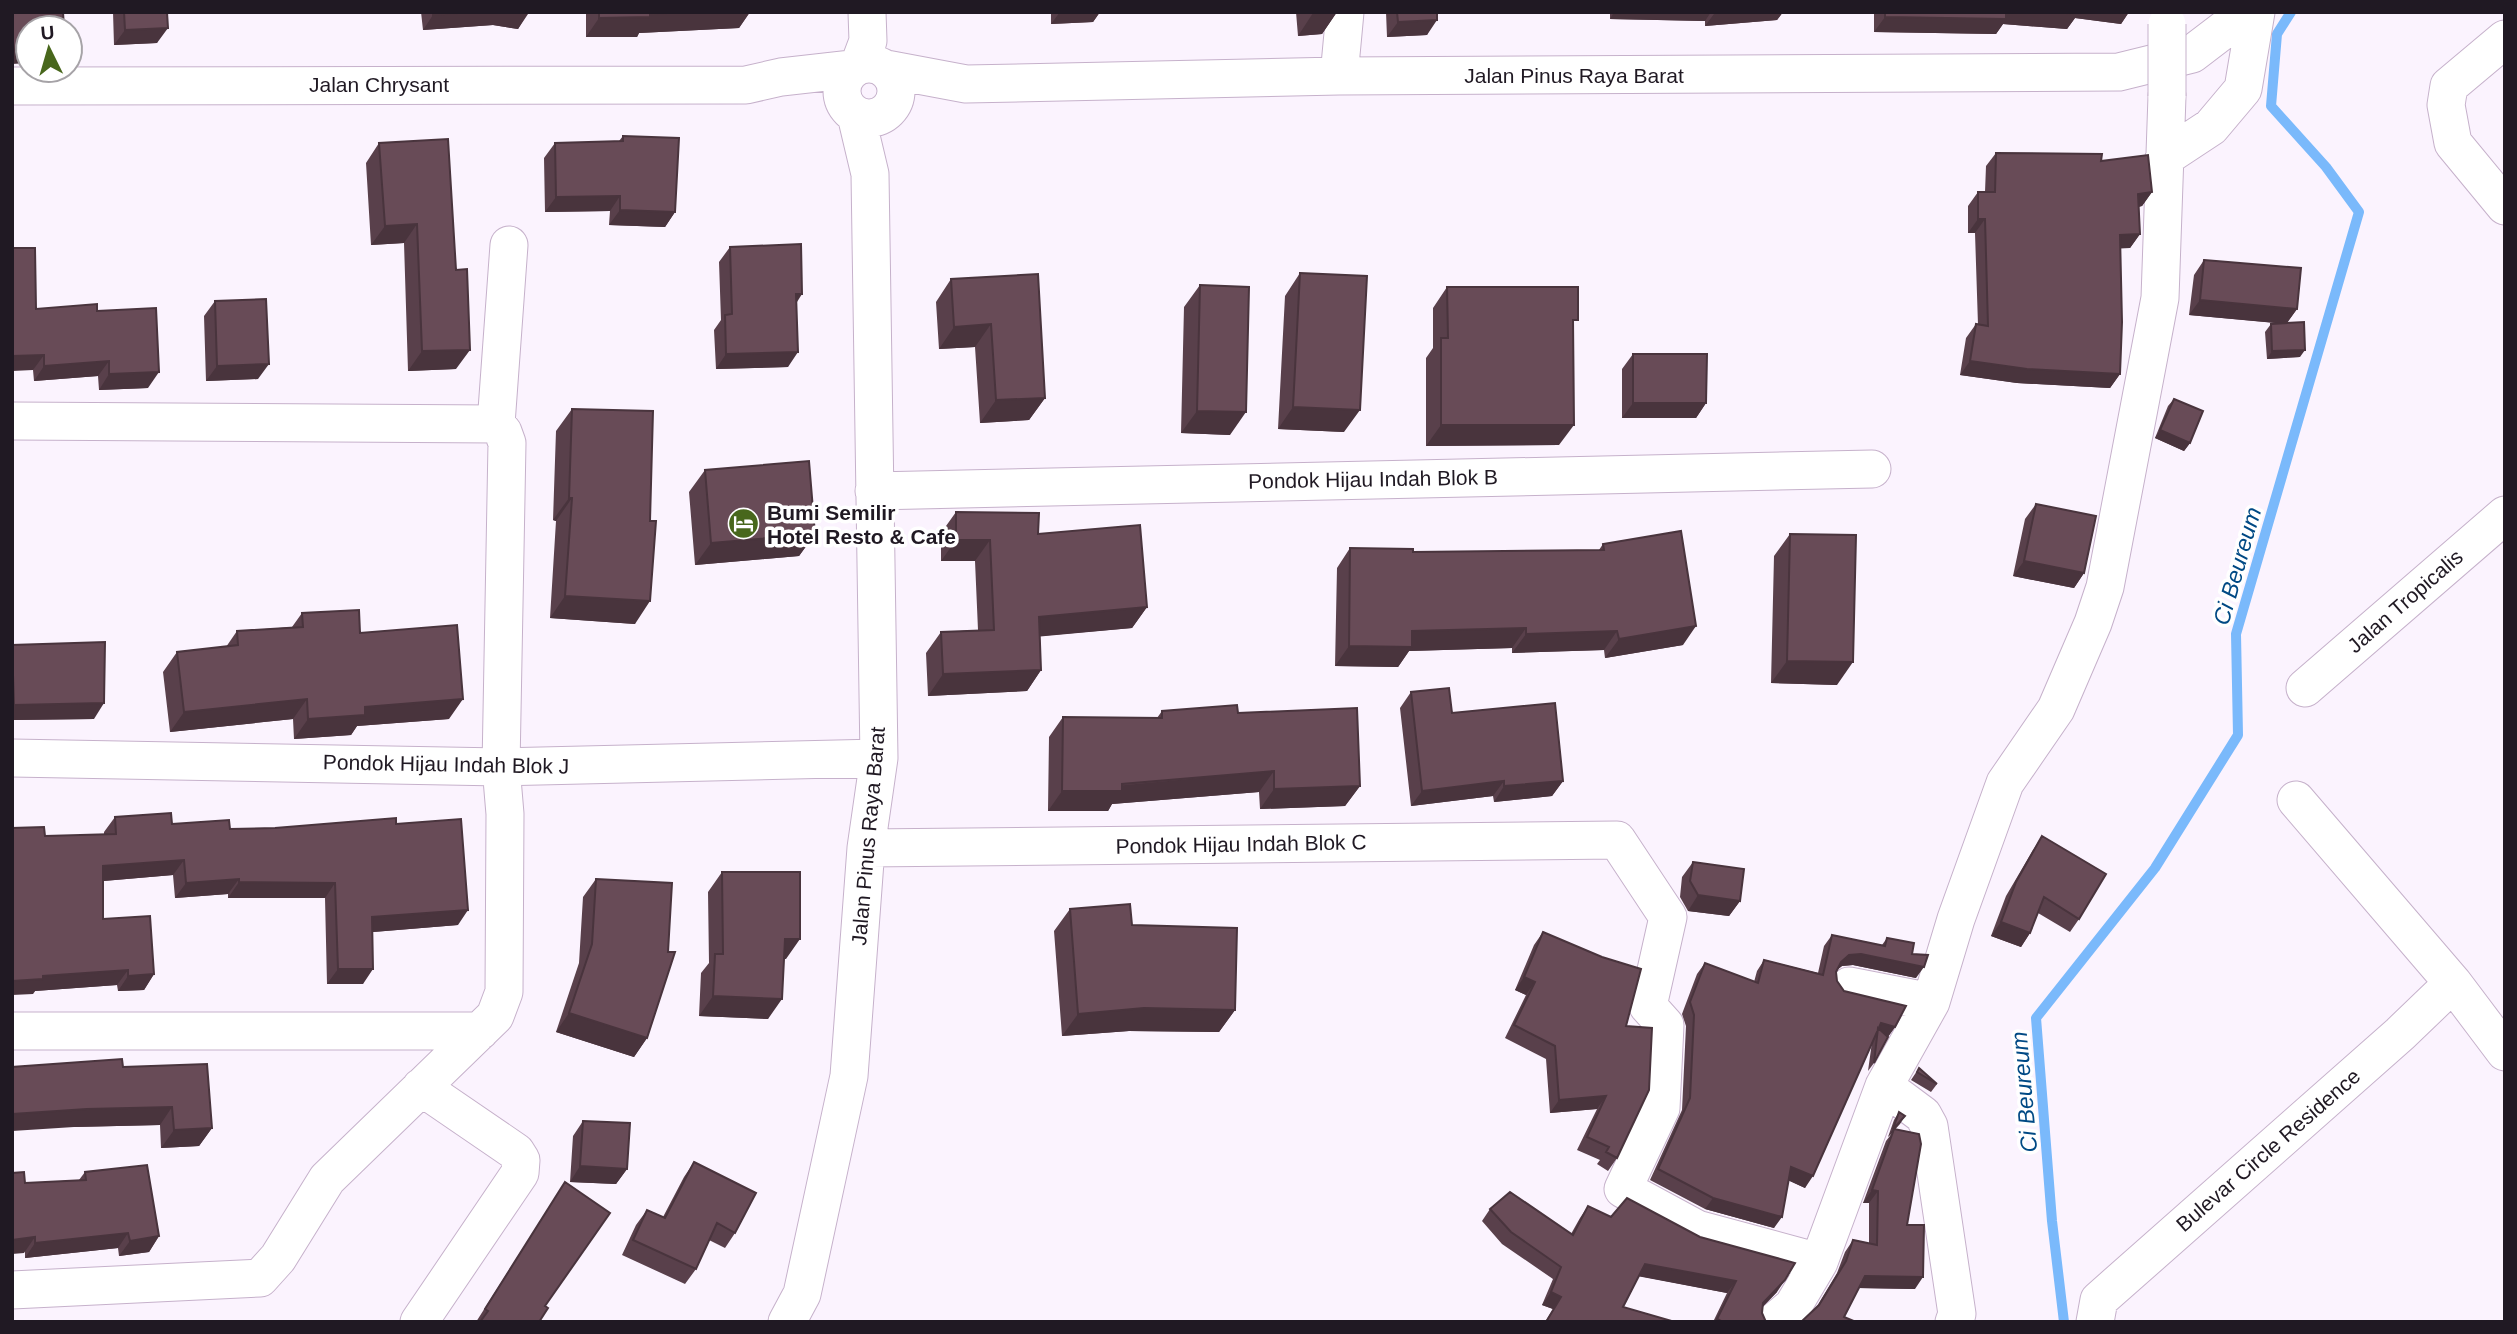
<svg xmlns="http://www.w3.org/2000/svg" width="2517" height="1334" viewBox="0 0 2517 1334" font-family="Arial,sans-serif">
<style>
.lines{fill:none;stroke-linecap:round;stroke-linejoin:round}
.stream{stroke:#7ab9fb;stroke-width:10}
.street-casing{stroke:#c6b1cb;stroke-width:39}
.street{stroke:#fff;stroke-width:37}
.street-bridge-casing{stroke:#c6b1cb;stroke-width:39;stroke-linecap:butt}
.street-bridge{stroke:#fff;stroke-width:37}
.wall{fill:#59404b}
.shaded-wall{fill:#49343d}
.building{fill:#684b57;stroke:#49343d;stroke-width:2}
.labels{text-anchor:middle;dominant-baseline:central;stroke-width:7;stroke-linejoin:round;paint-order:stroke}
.street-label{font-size:21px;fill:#201923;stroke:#fff}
.poi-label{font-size:21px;font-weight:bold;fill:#201923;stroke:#fff;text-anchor:start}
.water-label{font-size:23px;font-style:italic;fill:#004984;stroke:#fff}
</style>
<rect width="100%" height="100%" fill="#fbf3fe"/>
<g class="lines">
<path class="stream" d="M2064,1322L2052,1221L2036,1018L2155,868L2238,735L2236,634L2359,212L2326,167L2271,106L2277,34L2291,12"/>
<defs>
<path id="street" d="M2505,39L2449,86L2446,105L2453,143L2505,206
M842 91a27 27 0 1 1 54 0a27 27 0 1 1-54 0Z
M859,65L868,41L867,12
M886,69L966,84L1339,76L2119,72L2192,54L2247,12
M1339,76L1345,12
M12,86L746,85L781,77L852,69
M2164,158L2211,127L2243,89L2256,12
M12,421L496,424
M874,491L1872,469
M2305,688L2505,515
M12,758L501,767L879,758
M2296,800L2453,983L2505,1052
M866,848L1617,840L1668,917L1648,1006L1665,1025L1661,1108L1623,1189L1697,1229L1819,1262
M1849,986L1931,1002
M12,1031H480
M1884,1086L1923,1115L1929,1126L1957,1314L1954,1322
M12,1290L260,1278L278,1258L327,1179L495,1016L504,992L505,814L501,767L507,443L503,432L496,424L509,245
M419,1322L520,1173L521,1160L516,1152L421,1087
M787,1322L802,1294L849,1076L866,848L879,758L870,174L856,115
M1774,1322L1793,1306L1819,1262L1884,1086L1931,1002L1956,919L2005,783L2056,709L2093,623L2105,587L2160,298L2167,96
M2095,1322L2099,1300L2400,1034L2453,983"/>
</defs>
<use href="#street" class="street-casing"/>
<use href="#street" class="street"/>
<defs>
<path id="street-bridge" d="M2167,96V24"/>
</defs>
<use href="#street-bridge" class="street-bridge-casing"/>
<use href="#street-bridge" class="street-bridge"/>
</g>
<path class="wall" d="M113,12H167L157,43L114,45Z
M421,12H528L518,29L493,25L423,30Z
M586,12H750L739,28L639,33L637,37H586Z
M1051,12H1100L1093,22L1051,24Z
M1296,12H1337L1322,34L1298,36Z
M1386,12H1437L1427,35L1387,37Z
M1610,12H1783L1777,20L1705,26V21L1610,19Z
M1874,12H2129L2121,24L2075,18L2067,29L2003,24L1996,34L1874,32Z
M623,136L675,212L665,227L609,225L610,211L545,212L544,158L555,143L619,141Z
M379,143L456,270V369L408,371L404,243L371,245L366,163Z
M1996,153L2101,161L2152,192L2142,206L2139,207L2140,234L2130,248H2120V374L2110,388L2017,383L1960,375L1966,338L1976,324L1978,325L1975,233H1968V206L1978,192H1985L1986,166Z
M730,247L797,303L788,367L716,369L714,330L721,320L719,262Z
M2204,260L2297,309L2287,323L2300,357L2267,359L2265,332L2271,324L2277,323L2189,315L2194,275Z
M1300,273L1344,432L1278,429L1285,296Z
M1038,274L1045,398L1029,420L980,423L975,347L939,349L936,302L951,279Z
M1200,285L1230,435L1181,433L1184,307Z
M1447,287L1559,445L1426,446V358L1433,348V308Z
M215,301L258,379L206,381L204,316Z
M36,309L97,311L148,388L99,390L98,376L34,381L33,370Z
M1633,354L1706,403L1696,418H1622V369Z
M2174,399L2190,443L2184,451L2155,438L2168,406Z
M572,409L650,521L635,624L550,618L556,521L553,520L556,431Z
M705,470L815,534L799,556L695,565L689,492Z
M2036,504L2084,573L2074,588L2013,576L2025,519Z
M956,512L1038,534L1147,607L1132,628L1040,636L1041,670L1027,691L928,696L926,653L941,632L978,630L975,561H941V533Z
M1790,534L1837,685L1771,683L1774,556Z
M1603,544L1683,645L1605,658L1604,650L1512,653V648L1409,651L1398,667L1335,666L1337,568L1350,548L1413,552L1599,550Z
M302,613L360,633L449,719L357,726L351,735L294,739L293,719L170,732L163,672L177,652L226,647L237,631L292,627Z
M12,645L94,719L12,720Z
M1411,692L1563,781L1552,796L1494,802L1493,796L1411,806L1400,708Z
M1162,711L1238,713L1360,786L1345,806L1260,809L1259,792L1112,804L1108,811H1048L1049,737L1063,717L1157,718Z
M115,817L172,824L230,829L275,828L396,824L458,925L373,932L363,984H327L325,898H228V894L175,898L173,875L103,881V919L154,974L144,990L118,991L117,985L35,991L33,994L104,835V832Z
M2042,836L2079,919L2070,932L2038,913L2030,933L2021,947L1991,936L2006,896L2033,850Z
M1693,862L1740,901L1729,916L1688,911L1680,897L1682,877Z
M722,872L786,959H784L768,1019L699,1016L701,973L709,963L708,892Z
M596,879L647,1038L634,1057L556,1032L579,963L583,897Z
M1070,909L1132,925L1235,1010L1219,1032L1129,1031L1062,1036L1054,931Z
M1543,932L1626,1026L1617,1158L1608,1171L1597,1164L1600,1160L1577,1150L1597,1109L1550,1113L1546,1059L1505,1038L1526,995L1515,990L1534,945Z
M1832,935L1882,945L1887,938L1912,954L1916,978L1853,965L1842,966L1837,970V981L1844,991L1895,1027L1888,1037L1874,1063L1868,1071L1872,1042L1805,1188L1788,1180L1774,1228L1705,1209L1650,1180L1682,1110L1686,1026L1682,1014L1697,974L1705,963L1754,982L1757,971L1764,960L1818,973L1824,946Z
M123,1067L212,1128L199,1146L161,1148L160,1125L74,1127Z
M1919,1068L1937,1084L1931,1092L1911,1080Z
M1899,1112L1905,1116L1895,1129L1915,1289L1859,1288L1844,1317L1816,1308L1837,1273L1845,1252L1853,1240L1869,1244V1203H1863L1886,1141L1893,1132L1888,1137L1894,1120Z
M583,1121L627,1169L616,1184L570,1182L573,1136Z
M694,1162L735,1233L725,1248L709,1240L696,1269L685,1284L622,1255L636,1225L647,1210L663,1217L684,1177Z
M85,1172L159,1236L149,1252L119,1256L118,1248L25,1258V1183L79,1180Z
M565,1182L545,1306L539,1322H476Z
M1588,1206L1611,1217L1777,1292L1762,1307V1313L1766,1322H1713L1727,1293L1639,1276L1623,1307L1675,1322H1545L1553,1309L1542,1305L1553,1279L1502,1244L1482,1221L1490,1209L1571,1234L1580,1218Z"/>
<path class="shaded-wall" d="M471,12H519L528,14L518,29L493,25L423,30L433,15Z
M685,12H750L739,28L639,33L637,37H586L599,18Z
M1060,12H1100L1093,22L1051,24Z
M1337,12L1322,34L1298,36L1313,13Z
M1614,12H1711L1705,21L1610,19Z
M1732,12H1783L1777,20L1705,26L1714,14Z
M2004,12H2129L2121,24L2075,18L2067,29L2003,24L1996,34L1874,32L1885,17Z
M1437,20L1427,35L1387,37L1398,22Z
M168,28L157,43L114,45L125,30Z
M28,49V63L12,64V53L14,50Z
M2152,192L2142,206L2128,208L2138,194Z
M620,196L610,211L545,212L556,197Z
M620,210L675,212L665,227L609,225Z
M1978,219H1985L1975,233H1968Z
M417,224L404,243L371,245L385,226Z
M2140,234L2130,248L2110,249L2120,235Z
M796,294H802L792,310Z
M2200,300L2297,309L2286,324L2189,315Z
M991,324L975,347L939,349L954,327Z
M470,350L456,369L408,371L422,351Z
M2305,350L2300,357L2267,359L2272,351Z
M798,352L788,367L716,369L726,354Z
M44,355L33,370L12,371V356Z
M109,361L98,376L34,381L44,366Z
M1970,361L2120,374L2110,388L2017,383L1960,375Z
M269,364L258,379L206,381L217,366Z
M159,372L148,388L99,390L109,374Z
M1045,398L1029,420L980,423L996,400Z
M1633,403H1706L1696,418H1622Z
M1293,407L1360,410L1344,432L1278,429Z
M1197,411L1246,412L1230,435L1181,433Z
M1441,425H1574L1559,445L1426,446Z
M2160,430L2190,443L2184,451L2155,438Z
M569,498H572L556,521L553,520Z
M815,534L799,556L695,565L711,543Z
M956,540H990L975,561H941Z
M2024,561L2084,573L2074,588L2013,576Z
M565,596L650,601L635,624L550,618Z
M1147,607L1132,628L1024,638L1039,617Z
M1696,626L1683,645L1605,658L1619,639Z
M1526,628L1512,648L1409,651L1398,667L1335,666L1349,646L1412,631Z
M1617,631L1604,650L1512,653L1526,634Z
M1787,661L1853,662L1837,685L1771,683Z
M1041,670L1027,691L928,696L943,674Z
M307,699L293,719L170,732L184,712Z
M463,699L449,719L357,726L351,735L294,739L308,719L365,707Z
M104,703L94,719L12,720V708L14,705Z
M1274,771L1259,792L1112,804L1108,811H1048L1062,791Z
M1504,781L1493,796L1411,806L1422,791Z
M1563,781L1552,796L1494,802L1504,786Z
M1360,786L1345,806L1260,809L1274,789Z
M184,860L173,875L92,882L103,866Z
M239,879L228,894L175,898L186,883Z
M239,882L335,883L325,898H228Z
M1698,895L1740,901L1729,916L1688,911Z
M468,910L458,925L361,933L372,917Z
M2001,922L2030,933L2021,947L1991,936Z
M785,939H800L786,959H771Z
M1861,954L1924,967L1916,978L1853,965L1842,966L1833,973L1841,962L1849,955Z
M338,969H373L363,984H327Z
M128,970L117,985L35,991L33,994L12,995V981L43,976Z
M154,974L144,990L118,991L128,976Z
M1524,977L1535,982L1526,995L1515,990Z
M713,996L782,999L768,1019L699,1016Z
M1144,1008L1235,1010L1219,1032L1129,1031L1062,1036L1078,1014Z
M569,1013L647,1038L634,1057L556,1032Z
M1881,1023L1895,1027L1887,1038L1878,1028Z
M1606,1096L1597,1109L1550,1113L1559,1100Z
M172,1107L160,1125L74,1127L12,1131V1114L87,1109Z
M1905,1116L1900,1124L1888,1137L1893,1129Z
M212,1128L199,1146L161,1148L174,1130Z
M580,1166L627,1169L616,1184L570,1182Z
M1791,1167L1813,1176L1805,1188L1783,1178Z
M1872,1190L1878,1191L1869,1203H1863Z
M1713,1198L1782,1217L1774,1228L1705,1209Z
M128,1233L118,1248L25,1258L35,1243Z
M159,1236L149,1252L119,1256L130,1241Z
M35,1237L24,1253L12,1254V1240Z
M1645,1264L1736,1281L1727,1293L1637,1276Z
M1865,1276L1923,1277L1915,1289L1857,1288Z
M1785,1280L1777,1292L1754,1316L1763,1303Z
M1551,1292L1561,1297L1553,1309L1542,1305Z"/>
<path class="building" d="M12,12H63L64,28H28V49L14,50L12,33Z
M124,12H167L168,28L125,30Z
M433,12H471L433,15Z
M599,12H685L650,14V17L599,18Z
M1397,12H1437V20L1398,22Z
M1885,12H2006V19L1885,17Z
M2053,12H2078V14Z
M623,136L679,138L675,212L620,210V196L556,197L555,143L623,141Z
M448,139L456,270L467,269L470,350L422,351L417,224L385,226L379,143Z
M1996,153L2102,154L2101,161L2148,155L2152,192L2138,194L2140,234L2120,235L2122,322L2120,374L2027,369L1970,361L1976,324L1988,326L1985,219H1978V192H1995Z
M801,244L802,294H796L798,352L726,354L725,315L732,314L730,247Z
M12,248H35L36,309L97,304V311L156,308L159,372L109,374V361L44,366V355L12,356Z
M2204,260L2301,268L2297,309L2200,300Z
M1300,273L1367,276L1360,410L1293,407Z
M1038,274L1045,398L996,400L991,324L954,327L951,279Z
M1200,285L1249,287L1246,412L1197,411Z
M1447,287H1578V320H1573L1574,425H1441V338H1448Z
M266,299L269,364L217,366L215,301Z
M2304,322L2305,350L2272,351L2271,324Z
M1633,354H1707L1706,403H1633Z
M2174,399L2203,411L2190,443L2160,430Z
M572,409L653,411L650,521H656L650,601L565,596L572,498H569Z
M809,461L815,534L711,543L705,470Z
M2036,504L2096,516L2084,573L2024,561Z
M956,512L1039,513L1038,534L1140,525L1147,607L1039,617L1041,670L943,674L941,632L994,630L990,540H956Z
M1681,531L1696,626L1619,639L1617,631L1526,634V628L1412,631V647L1349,646L1350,548L1413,549V552L1604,550L1603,544Z
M1790,534L1856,535L1853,662L1787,661Z
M359,610L360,633L457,625L463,699L365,707V715L308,719L307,699L184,712L177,652L238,645L237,631L303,627L302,613Z
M105,642L104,703L14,705L12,645Z
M1449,688L1452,713L1555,703L1563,781L1504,786V781L1422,791L1411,692Z
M1237,705L1238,713L1357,708L1360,786L1274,789V771L1122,784V791H1062L1063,717L1162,718V711Z
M171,813L172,824L229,820L230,829L275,828L396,818V824L461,819L468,910L372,917L373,969H338L335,883L239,882V879L186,883L184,860L103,866V919L150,916L154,974L128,976V970L43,976V979L12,981V828L44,827L45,836L116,834L115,817Z
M2042,836L2106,874L2079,919L2044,897L2030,933L2001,922L2016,882Z
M1693,862L1744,869L1740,901L1698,895L1690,881Z
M722,872H800V939H785L782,999L713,996L715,954H723Z
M596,879L672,883L668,952H675L647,1038L569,1013L592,944Z
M1130,904L1132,925L1237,928L1235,1010L1144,1008L1078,1014L1070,909Z
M1543,932L1602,957L1641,969L1626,1026L1652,1028L1649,1090L1617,1158L1606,1152L1609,1147L1587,1137L1606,1096L1559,1100L1555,1046L1514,1025L1535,982L1524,977Z
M1832,935L1885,946L1887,938L1914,943L1912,954L1928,955L1924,967L1861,954L1849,955L1841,962L1836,972L1837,981L1844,991L1906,1006L1895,1027L1881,1023L1813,1176L1791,1167L1782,1217L1713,1198L1658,1169L1690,1098L1694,1015L1690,1002L1705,963L1758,983L1764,960L1823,975Z
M1878,1028L1888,1037L1874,1063Z
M122,1059L123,1067L207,1064L212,1128L174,1130L172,1107L87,1109L12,1114V1067Z
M1919,1068L1937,1084L1917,1072Z
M1899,1112L1905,1116L1893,1129Z
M583,1121L630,1123L627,1169L580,1166Z
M1894,1129L1919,1134L1921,1144L1907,1225H1924L1923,1277L1865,1276L1844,1317L1856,1322H1801L1819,1305L1846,1261L1853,1240L1877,1245L1878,1191L1872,1190Z
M694,1162L756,1193L735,1233L717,1223L696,1269L633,1240L647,1210L665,1218Z
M147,1165L159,1236L130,1241L128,1233L35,1243V1237L12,1240V1173L24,1172L25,1183L86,1180L85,1172Z
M565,1182L610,1213L545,1306L548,1308L539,1322H480L488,1311L485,1309Z
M1510,1192L1573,1235L1588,1206L1611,1217L1627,1198L1700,1237L1795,1263L1785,1280L1763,1303L1762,1313L1766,1322H1723L1717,1319L1736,1281L1645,1264L1623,1307L1675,1322H1546L1561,1297L1551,1292L1561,1267L1511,1232L1490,1209Z"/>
<defs>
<symbol id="hotel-disc" viewBox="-11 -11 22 22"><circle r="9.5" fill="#48671c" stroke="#fff"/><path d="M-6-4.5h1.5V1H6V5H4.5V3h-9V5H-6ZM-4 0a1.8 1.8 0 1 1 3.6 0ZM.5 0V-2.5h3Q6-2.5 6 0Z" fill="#fff"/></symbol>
</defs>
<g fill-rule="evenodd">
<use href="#hotel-disc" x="726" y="506" width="35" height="35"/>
</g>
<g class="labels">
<g class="street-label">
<text x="1574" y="75">Jalan Pinus Raya Barat</text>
<text x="379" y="84">Jalan Chrysant</text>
<text transform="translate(1373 479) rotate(-1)">Pondok Hijau Indah Blok B</text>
<text transform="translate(2405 601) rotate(-41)">Jalan Tropicalis</text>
<text transform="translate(446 764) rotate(1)">Pondok Hijau Indah Blok J</text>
<text transform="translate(868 836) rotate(-85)">Jalan Pinus Raya Barat</text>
<text transform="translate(1241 844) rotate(-1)">Pondok Hijau Indah Blok C</text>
<text transform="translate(2268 1150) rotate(-41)">Bulevar Circle Residence</text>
</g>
<g class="poi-label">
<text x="767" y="512">Bumi Semilir<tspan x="767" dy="24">Hotel Resto &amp; Cafe</tspan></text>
</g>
<g class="water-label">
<text transform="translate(2237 566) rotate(-74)">Ci Beureum</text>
<text transform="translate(2024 1092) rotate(-95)">Ci Beureum</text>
</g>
</g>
<rect width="2517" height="1334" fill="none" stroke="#201923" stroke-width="28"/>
<g transform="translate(49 49) rotate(355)"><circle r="33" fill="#ffffff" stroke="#a6a3a7" stroke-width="2"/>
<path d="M0-5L12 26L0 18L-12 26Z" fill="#48671c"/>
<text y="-10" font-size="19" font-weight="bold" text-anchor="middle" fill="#201923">U</text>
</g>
</svg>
